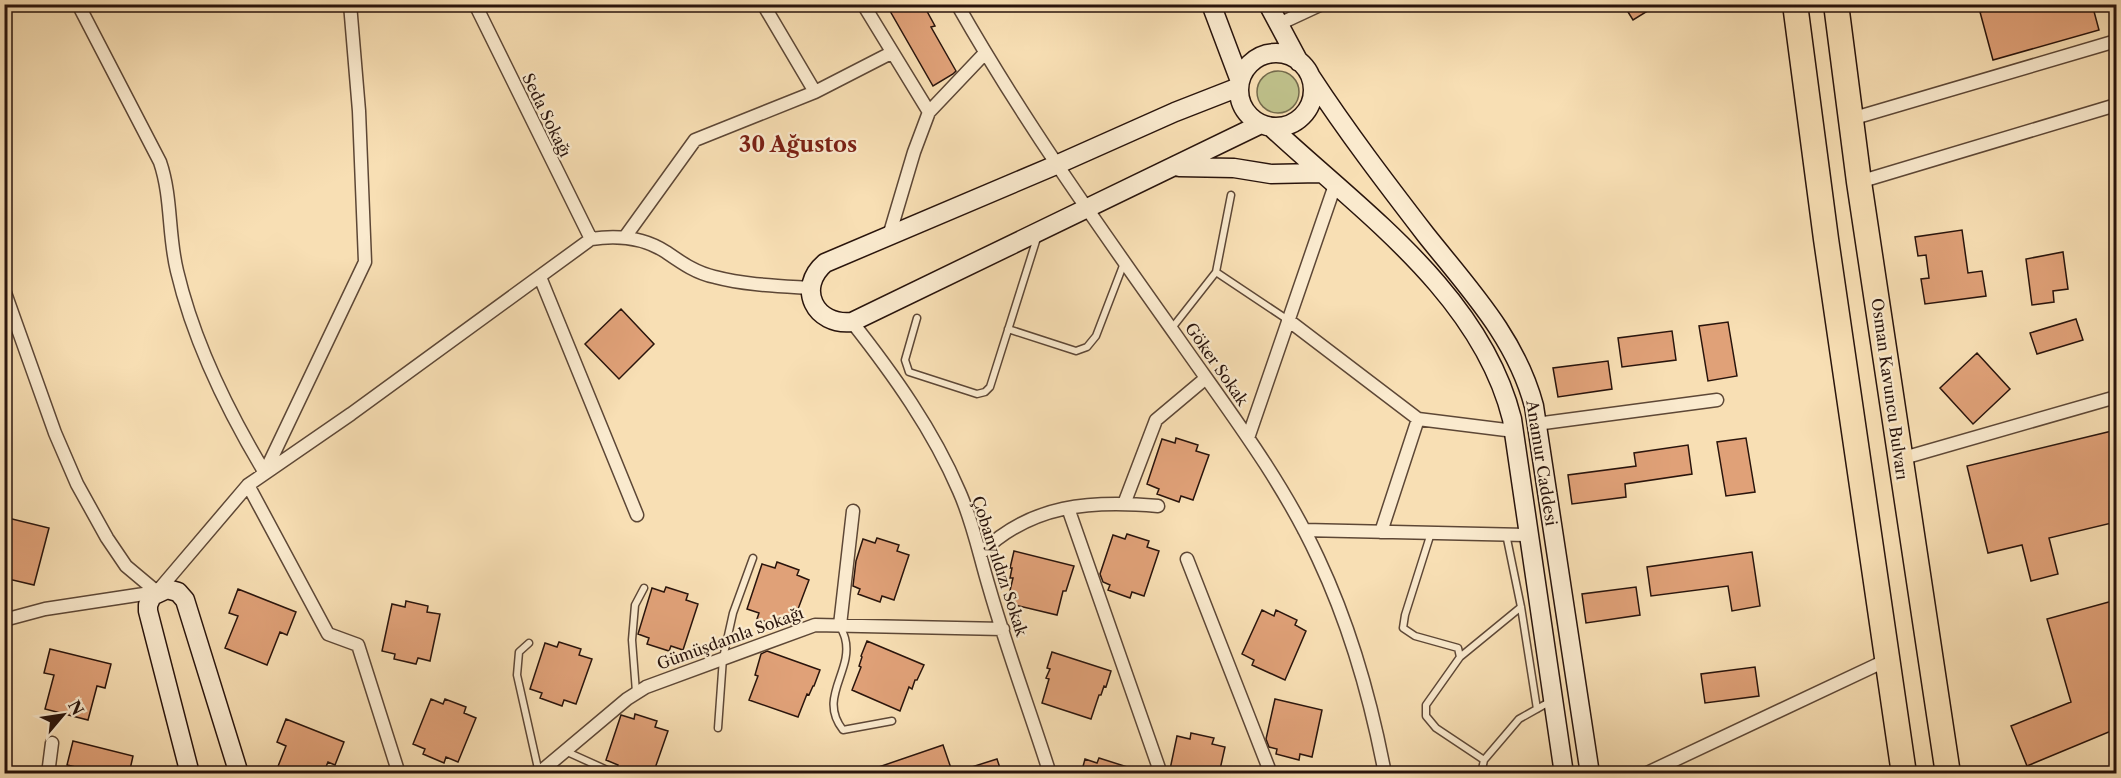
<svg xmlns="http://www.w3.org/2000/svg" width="2121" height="778" viewBox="0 0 2121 778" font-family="'Libre Caslon Text',serif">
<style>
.green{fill:#bfc18b;stroke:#746a4c;stroke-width:1.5}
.building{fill:#e0a178;stroke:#29140c;stroke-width:1.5}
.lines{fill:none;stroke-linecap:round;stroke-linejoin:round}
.lane-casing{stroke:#5d4736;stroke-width:9}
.street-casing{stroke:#5d4736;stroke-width:15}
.secondary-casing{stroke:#29140c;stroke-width:21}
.highway-casing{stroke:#29140c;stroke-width:27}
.lane{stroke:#faeace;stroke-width:6}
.street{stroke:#faeace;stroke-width:12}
.secondary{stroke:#faeace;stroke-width:18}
.highway{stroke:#f8dfb4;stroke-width:24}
.labels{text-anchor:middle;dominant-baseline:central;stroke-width:4.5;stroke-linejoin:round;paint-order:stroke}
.street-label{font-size:16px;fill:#29140c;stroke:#faeace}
.district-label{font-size:22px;font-weight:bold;fill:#7a1f14;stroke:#faeace}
</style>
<rect width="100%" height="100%" fill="#f8dfb4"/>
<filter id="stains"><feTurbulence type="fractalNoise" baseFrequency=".00333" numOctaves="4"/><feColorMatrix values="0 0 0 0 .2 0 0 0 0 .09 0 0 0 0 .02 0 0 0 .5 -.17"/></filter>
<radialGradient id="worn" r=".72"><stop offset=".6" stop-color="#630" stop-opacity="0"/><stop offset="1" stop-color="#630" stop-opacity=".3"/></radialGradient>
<path class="green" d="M1257 92a21 21 0 1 1 42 0a21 21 0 1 1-42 0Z"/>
<path class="building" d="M886,4H923L935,26L931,27L956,71L953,74L933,86Z
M1623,4H1659L1633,20Z
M2007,4H2092L2099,30L1993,60L1980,12Z
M1962,230L1968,273L1982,271L1986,296L1925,304L1921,279L1929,278L1926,255L1918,256L1915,237Z
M2063,252L2068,289L2053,291L2054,302L2032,305L2026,259Z
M621,309L654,344L619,379L585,344Z
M2076,319L2083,340L2037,354L2030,333Z
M1728,322L1737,376L1708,381L1699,326Z
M1672,331L1676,360L1622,367L1618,338Z
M1977,353L2010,389L1973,424L1940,388Z
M1608,361L1612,389L1558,397L1553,368Z
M2116,430V522L2049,538L2058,574L2031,581L2022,545L1988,553L1967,466Z
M1176,438L1198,445L1196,451L1209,455L1193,500L1181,496L1179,502L1157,494L1159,489L1147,484L1162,439L1175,443Z
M1746,438L1755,492L1726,496L1717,442Z
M1688,445L1692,474L1625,484L1626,497L1572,504L1568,475L1636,466L1634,453Z
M4,517L49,528L34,585L4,578Z
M1127,534L1149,541L1147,547L1159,551L1144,596L1132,592L1130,598L1108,590L1110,585L1103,582L1100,574L1113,535L1125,539Z
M877,538L899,545L897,551L909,555L894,600L882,596L880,602L858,594L860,589L853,586L856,561L863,539L875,543Z
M1014,551L1074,566L1066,591H1063L1057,615L1007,603L1013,578H1010L1012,568H1010Z
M1752,552L1760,606L1732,611L1728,586L1651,596L1647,567Z
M777,562L799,570L797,575L809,580L792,625L781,621L779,626L757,619L759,613L747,609L762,564L775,568Z
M666,587L688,594L686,600L698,604L683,650L671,646L669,651L647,644L649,638L638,634L652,588L664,592Z
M1636,587L1640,615L1586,623L1582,594Z
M238,589L296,612L287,635L280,632L267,665L225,648L238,616L229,613Z
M2116,600V729L2027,766L2011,726L2071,702L2047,619Z
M406,601L428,606L427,612L440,614L430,661L418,658L416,664L394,659L395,654L382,651L392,604L405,607Z
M1262,610L1274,616L1276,610L1297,620L1295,625L1306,631L1285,680L1252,665L1254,660L1242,654Z
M867,641L924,665L917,680H915L912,689L909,687L900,711L852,690L861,667L859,666L862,657L861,656Z
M559,642L581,649L579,655L592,659L576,704L564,700L562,706L540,698L542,693L530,689L545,643L557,647Z
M50,649L111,664L105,688L97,686L88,720L45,709L54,675L44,673Z
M767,651L820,670L814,686H813L809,695L807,694L798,717L749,700L758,676L755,675L761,654Z
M1052,652L1111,671L1106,687L1104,686L1101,695H1099L1091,719L1042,703L1049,679L1046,678L1050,669L1047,668Z
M1755,667L1759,696L1705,703L1701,674Z
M431,699L443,704L445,699L466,707L464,713L476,718L458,762L446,757L444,763L423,754L425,749L413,744Z
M1275,699L1322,710L1312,757L1300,754L1299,760L1276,754L1277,749L1269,747L1266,739Z
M635,714L657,721L655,727L668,731L653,774H626L617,769L618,765L606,760L621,715L634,719Z
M286,719L344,742L335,765L328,762L323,774H275L286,746L277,742Z
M1191,733L1214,738L1212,744L1225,747L1219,774H1169L1177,736L1190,739Z
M73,741L133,756L129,774H74L76,767L67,765Z
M943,745L953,774H868L867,771Z
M1099,758L1140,771L1139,774H1081L1085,759L1097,763Z
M997,759L1002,774H960L959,771Z"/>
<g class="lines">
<defs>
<path id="lane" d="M1216,272L1288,320
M917,318L905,360L909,372L977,394L985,392L990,387L1037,238
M1172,328L1216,272L1231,195
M1008,329L1076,351L1087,347L1096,336L1124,263
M1431,533L1405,615L1403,628L1415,636L1458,648L1460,657L1426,705V716L1436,728L1484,760
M1506,534L1521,607L1537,709
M840,625C841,629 844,634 845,638C854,671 817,697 843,730L892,721
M529,643L519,652L517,675L539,773
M1460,657L1521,607
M636,692L632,640L635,605L644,588
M718,728L723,658L733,613L753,558
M565,751L616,774
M1481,774L1484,760L1519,719L1551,701"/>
<path id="street" d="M78,4L160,162C172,197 168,235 177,271C194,343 227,410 265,473
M475,4L591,239
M763,4L815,92L891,53
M863,4L929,112
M957,4C1024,122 1102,231 1180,341C1229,411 1282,480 1318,558C1350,626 1371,700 1385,774
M1279,24L1322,4
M1851,119L2116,41
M1859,182L2116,105
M889,236L914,152L929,112L985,53
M625,237L695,140L815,92
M540,277L637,515
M4,290L55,433L77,484L107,538L126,566L157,592
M1288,320L1418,419L1381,532
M852,322C893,374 933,430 959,491C973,522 979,554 989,587C1007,650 1030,711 1050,774
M1418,419L1514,431
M1536,424L1717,400
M1248,438L1335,185
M1900,459L2116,397
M265,472L365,262L359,111L350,4
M248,485L328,634L358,645L399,774
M1124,504L1156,420L1206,378
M1068,508L1161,774
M1304,530L1529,535
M981,553C1031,504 1091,500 1158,506
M1187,559L1271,774
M4,620L45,609L157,592L248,485L351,414L591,239C617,235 643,237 666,252C682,263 696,273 715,277C745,285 779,286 811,288
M840,625L853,511
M48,774L52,743
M536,774L539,773L627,699L646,687L815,625L1003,629
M1645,774L1887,660"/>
<path id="secondary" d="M1211,4L1240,81
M1268,4L1299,62
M1239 90a37 37 0 1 1 74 0a37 37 0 1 1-74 0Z
M1311,77C1347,132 1386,183 1426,235C1469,289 1516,338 1534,406L1590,774
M1239,87L1175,112L1056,165L825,263C796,288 815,326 852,322L1261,124
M1271,127C1360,210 1481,294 1512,419L1564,774
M1179,167L1234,168L1271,174L1320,173
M190,774L148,611V605L152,596L167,589L178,592L185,600L239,774"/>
<path id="highway" d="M1795,4L1826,239L1904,774
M1836,4L1859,182L1948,774"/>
</defs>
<use href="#lane" class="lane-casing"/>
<use href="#street" class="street-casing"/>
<use href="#secondary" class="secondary-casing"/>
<use href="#highway" class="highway-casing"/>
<use href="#lane" class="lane"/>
<use href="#street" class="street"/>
<use href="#secondary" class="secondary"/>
<use href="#highway" class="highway"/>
</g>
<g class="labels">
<g class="street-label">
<text transform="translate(547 115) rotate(64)">Seda Sokağı</text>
<text transform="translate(1217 364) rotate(55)">Göker Sokak</text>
<text transform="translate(1890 389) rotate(82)">Osman Kavuncu Bulvarı</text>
<text transform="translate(1542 463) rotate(81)">Anamur Caddesi</text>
<text transform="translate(1000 566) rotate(72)">Çobanyıldızı Sokak</text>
<text transform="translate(730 638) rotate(-20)">Gümüşdamla Sokağı</text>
</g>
<g class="district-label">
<text x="798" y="144">30 Ağustos</text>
</g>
</g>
<rect width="2121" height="778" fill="none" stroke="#f8dfb4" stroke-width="24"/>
<rect x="6" y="6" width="2109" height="766" fill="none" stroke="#29140c" stroke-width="3"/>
<rect x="12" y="12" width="2097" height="754" fill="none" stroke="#29140c" stroke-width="1.5"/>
<g transform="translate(63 715) rotate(61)" stroke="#faeace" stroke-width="4.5" paint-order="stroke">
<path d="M0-4.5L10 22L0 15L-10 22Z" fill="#29140c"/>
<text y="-9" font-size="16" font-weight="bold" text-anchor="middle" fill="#29140c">N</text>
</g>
<rect width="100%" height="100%" filter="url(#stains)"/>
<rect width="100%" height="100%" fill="url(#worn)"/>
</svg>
